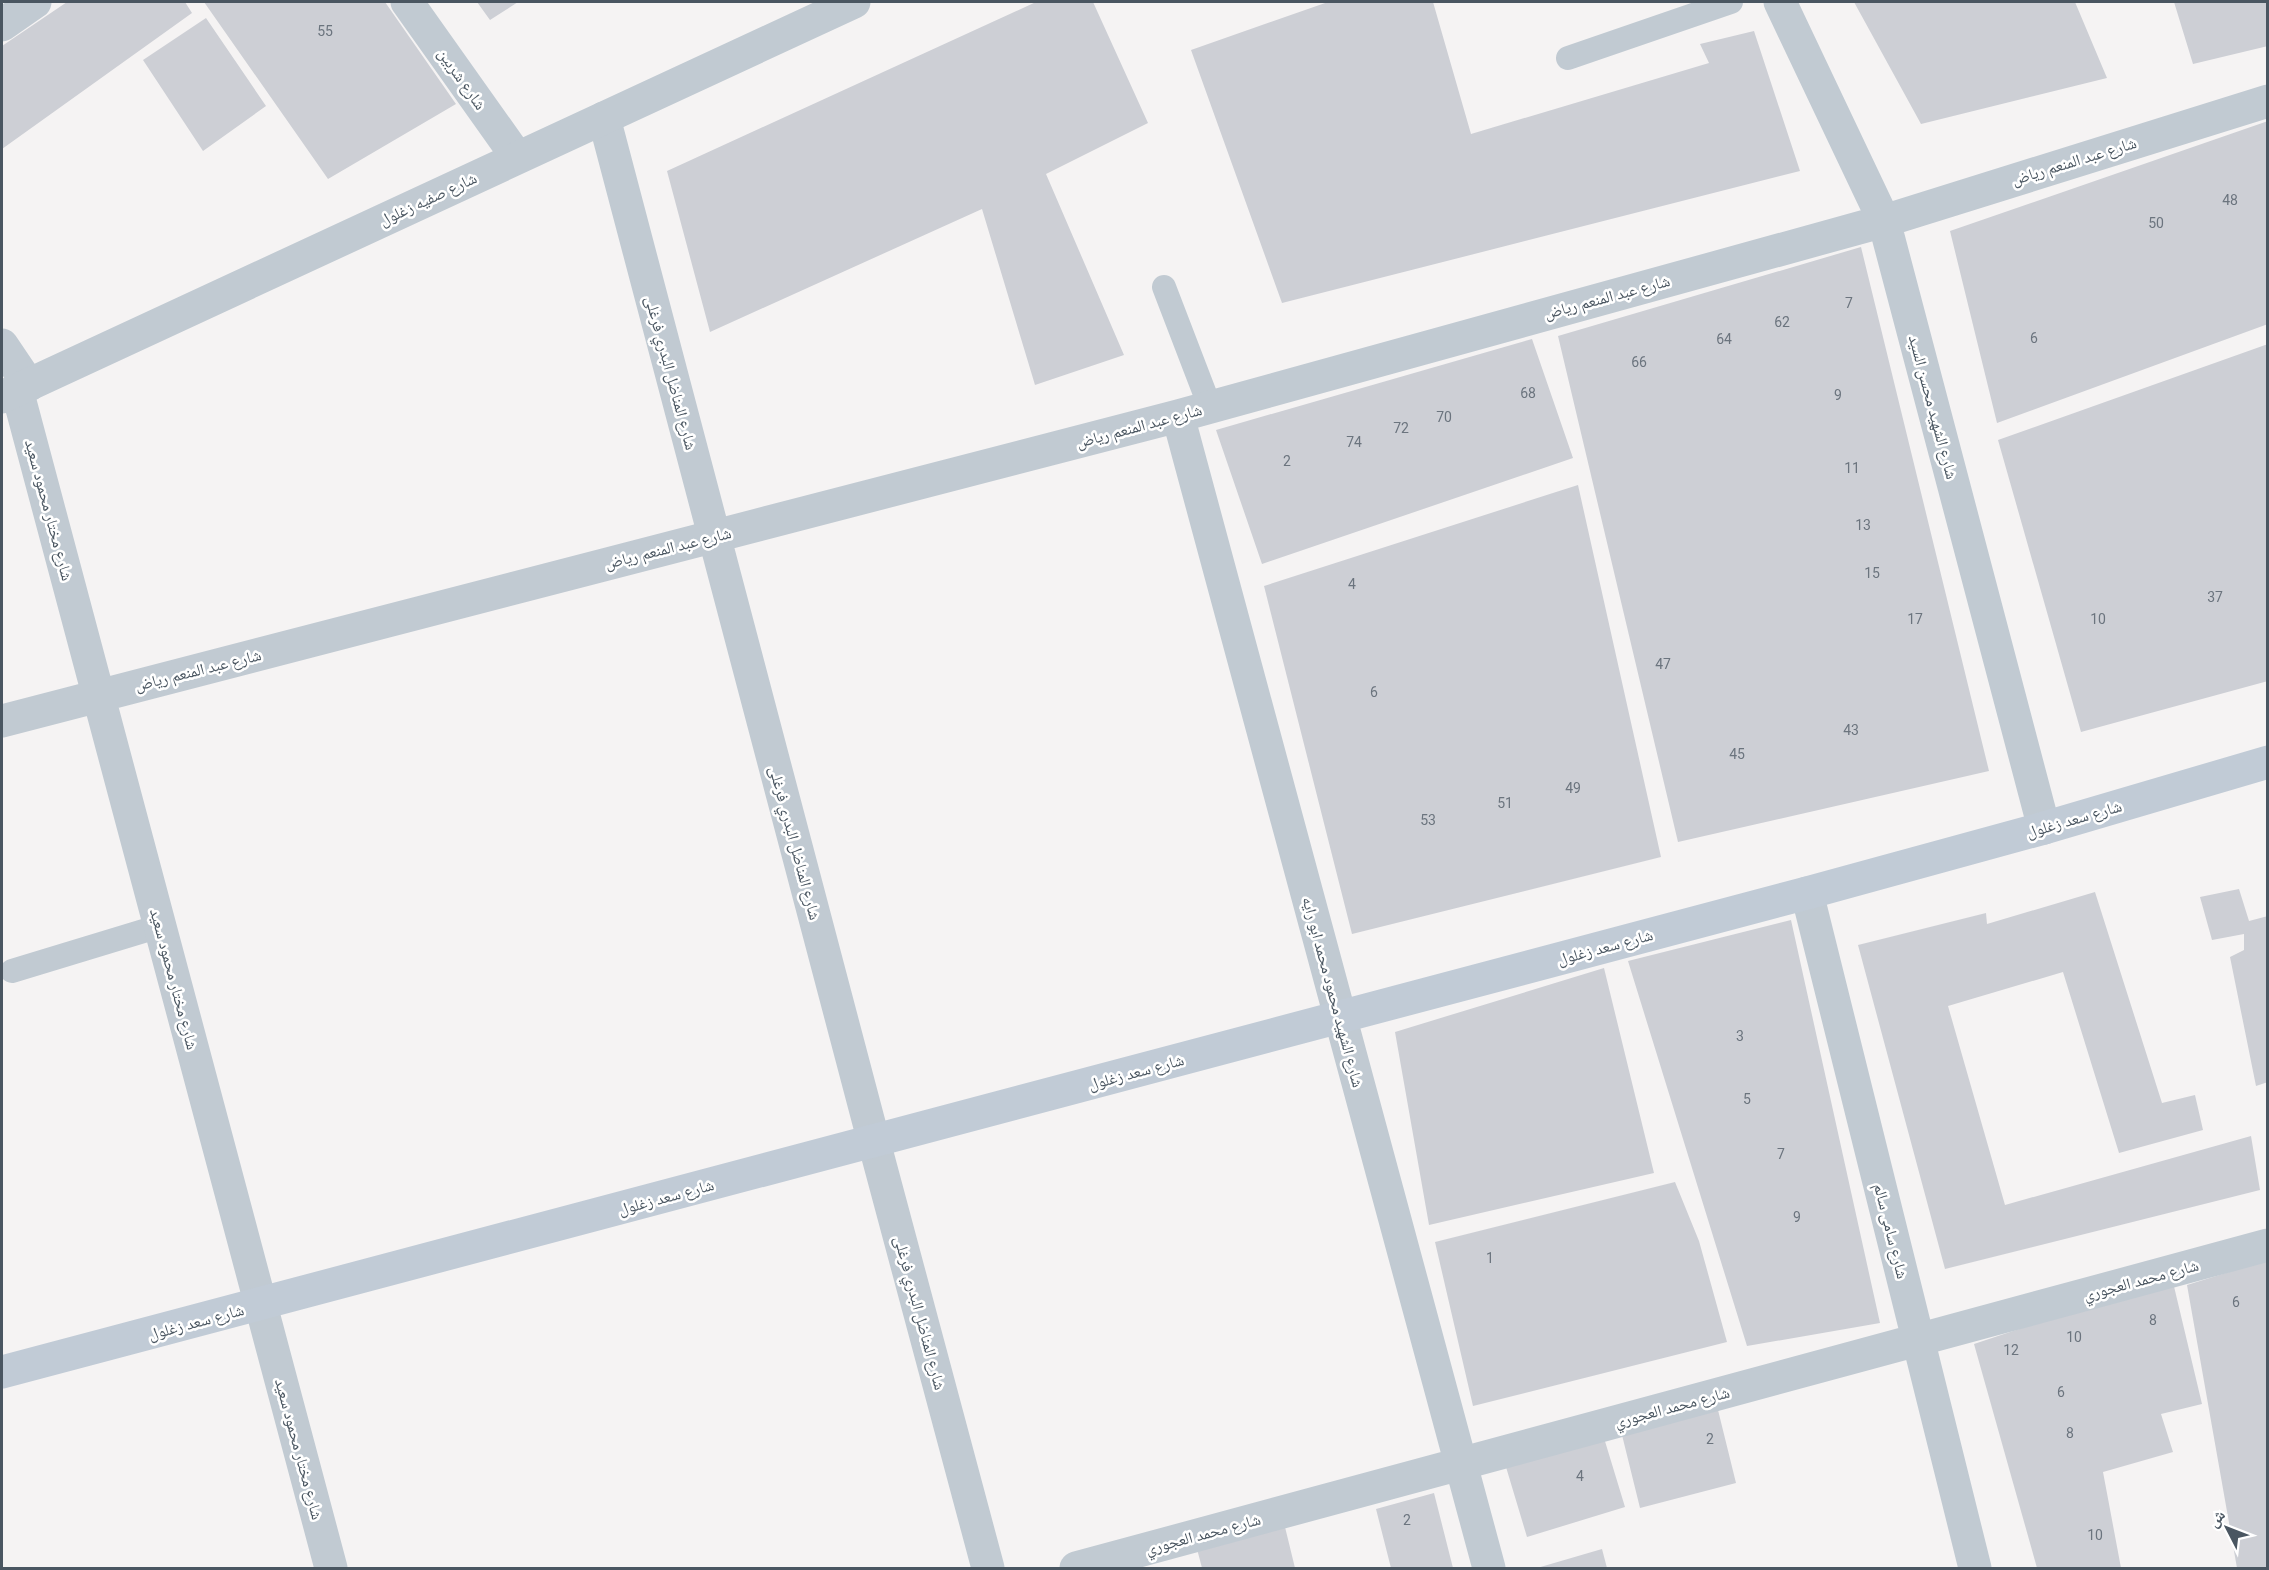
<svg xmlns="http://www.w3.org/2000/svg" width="2269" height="1570" viewBox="0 0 2269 1570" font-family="Roboto,'Noto Naskh Arabic',sans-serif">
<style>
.building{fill:#cdcfd5}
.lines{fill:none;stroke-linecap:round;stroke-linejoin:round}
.service{stroke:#c1cad2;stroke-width:24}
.pedestrian{stroke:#c1cad2;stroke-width:33}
.minor{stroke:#c1cad2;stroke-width:33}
.tertiary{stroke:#c1cad2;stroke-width:33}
.secondary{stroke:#c1cbd6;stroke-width:33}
.labels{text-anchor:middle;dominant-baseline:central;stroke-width:5;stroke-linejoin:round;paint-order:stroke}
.number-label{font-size:14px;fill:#6b747e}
.street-label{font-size:16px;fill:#4a5661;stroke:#fff}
</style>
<rect width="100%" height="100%" fill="#f5f3f3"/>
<path class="building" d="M67,2H185L192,13L2,149V46Z
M204,2H385L456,104L328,179Z
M477,2H518L490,20Z
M1036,2H1093L1148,123L1046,174L1124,355L1035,385L982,209L710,332L667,171Z
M1328,2H1433L1471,134L1709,63L1700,44L1754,31L1800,171L1282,303L1191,50Z
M1854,2H2075L2107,78L1921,124Z
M2174,2H2268V46L2193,64Z
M206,18L266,106L203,151L143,60Z
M2268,121V324L1997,423L1950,231Z
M1861,247L1989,771L1678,842L1558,336Z
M1532,339L1573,458L1262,564L1216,430Z
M2268,344V681L2081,732L1998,440Z
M1578,485L1661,857L1352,934L1264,586Z
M2239,889L2249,921L2268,916V1082L2256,1086L2230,957L2244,950V934L2212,940L2200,897Z
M2095,892L2162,1103L2195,1095L2203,1130L2119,1153L2063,972L1948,1006L2005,1205L2251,1136L2260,1190L1945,1269L1858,945L1986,913L1987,924Z
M1791,920L1880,1323L1747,1346L1628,961Z
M1604,968L1654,1173L1429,1225L1395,1032Z
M1675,1182L1699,1241L1727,1342L1473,1406L1435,1242Z
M2268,1260V1568H2237L2187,1285Z
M2172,1278L2202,1404L2161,1414L2173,1452L2103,1472L2121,1568H2037L1974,1344Z
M1718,1410L1736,1483L1640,1508L1622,1435Z
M1604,1438L1625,1507L1527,1537L1506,1467Z
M1434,1493L1453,1568H1391L1376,1509Z
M1285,1527L1295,1568H1202L1197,1549Z
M1602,1549L1607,1568H1537Z"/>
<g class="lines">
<path class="service" d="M1568,58L1731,2
M1164,287L1210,407
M12,971L160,926"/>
<path class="pedestrian" d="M874,1142L988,1568"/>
<path class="minor" d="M407,2L517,157
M1780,2L1884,221L2044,828
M2,25L35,2
M604,118L874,1142
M2,345L29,385
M17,390L331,1568
M1178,416L1489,1568
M2,721L1178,416L1884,221L2268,101
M1807,893L1975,1568
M1076,1568L2268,1245"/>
<path class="tertiary" d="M2,397L854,2"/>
<path class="secondary" d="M2,1372L1807,893L2044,828L2268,762"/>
</g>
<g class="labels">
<g class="number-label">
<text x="325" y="31">55</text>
<text x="2230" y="200">48</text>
<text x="2156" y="223">50</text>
<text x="1849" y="303">7</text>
<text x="1782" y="322">62</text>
<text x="2034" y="338">6</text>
<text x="1724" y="339">64</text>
<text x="1639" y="362">66</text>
<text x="1528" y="393">68</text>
<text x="1838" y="395">9</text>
<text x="1444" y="417">70</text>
<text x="1401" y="428">72</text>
<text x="1354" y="442">74</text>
<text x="1287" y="461">2</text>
<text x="1852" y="468">11</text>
<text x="1863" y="525">13</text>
<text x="1872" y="573">15</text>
<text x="1352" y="584">4</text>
<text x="2215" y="597">37</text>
<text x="1915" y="619">17</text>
<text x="2098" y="619">10</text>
<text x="1663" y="664">47</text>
<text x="1374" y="692">6</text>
<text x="1851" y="730">43</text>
<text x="1737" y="754">45</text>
<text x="1573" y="788">49</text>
<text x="1505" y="803">51</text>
<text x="1428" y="820">53</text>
<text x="1740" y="1036">3</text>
<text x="1747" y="1099">5</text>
<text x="1781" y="1154">7</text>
<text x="1797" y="1217">9</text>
<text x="1490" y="1258">1</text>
<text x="2236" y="1302">6</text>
<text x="2153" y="1320">8</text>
<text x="2074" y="1337">10</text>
<text x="2011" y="1350">12</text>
<text x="2061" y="1392">6</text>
<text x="2070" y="1433">8</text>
<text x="1710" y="1439">2</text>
<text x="1580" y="1476">4</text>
<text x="1407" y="1520">2</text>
<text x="2095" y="1535">10</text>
</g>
<g class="street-label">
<text transform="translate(462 79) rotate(55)">شارع شربين</text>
<text transform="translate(2074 161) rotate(-17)">شارع عبد المنعم رياض</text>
<text transform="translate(428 199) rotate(-25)">شارع صفيه زغلول</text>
<text transform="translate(1607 297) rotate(-15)">شارع عبد المنعم رياض</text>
<text transform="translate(671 373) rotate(75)">شارع المناضل البدري فرغلى</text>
<text transform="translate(1933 407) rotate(75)">شارع الشهيد محسن السيد</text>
<text transform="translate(1139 426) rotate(-15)">شارع عبد المنعم رياض</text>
<text transform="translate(49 510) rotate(75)">شارع مختار محمود سعيد</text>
<text transform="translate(668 548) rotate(-14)">شارع عبد المنعم رياض</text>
<text transform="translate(198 670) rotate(-14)">شارع عبد المنعم رياض</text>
<text transform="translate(2074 819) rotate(-16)">شارع سعد زغلول</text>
<text transform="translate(795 843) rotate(75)">شارع المناضل البدري فرغلى</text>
<text transform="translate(1605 947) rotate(-15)">شارع سعد زغلول</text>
<text transform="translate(174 979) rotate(75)">شارع مختار محمود سعيد</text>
<text transform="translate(1333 992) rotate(75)">شارع الشهيد محمود محمد ابو رايه</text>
<text transform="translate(1136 1072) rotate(-15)">شارع سعد زغلول</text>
<text transform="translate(666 1197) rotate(-15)">شارع سعد زغلول</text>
<text transform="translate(1891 1231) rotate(76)">شارع سامى سالم</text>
<text transform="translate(2141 1280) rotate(-15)">شارع محمد العجوري</text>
<text transform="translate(920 1313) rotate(75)">شارع المناضل البدري فرغلى</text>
<text transform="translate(196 1322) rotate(-15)">شارع سعد زغلول</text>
<text transform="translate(1672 1407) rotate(-15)">شارع محمد العجوري</text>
<text transform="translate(299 1449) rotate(75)">شارع مختار محمود سعيد</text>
<text transform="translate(1203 1534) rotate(-15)">شارع محمد العجوري</text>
</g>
</g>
<rect width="2269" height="1570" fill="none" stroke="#4a5661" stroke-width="6"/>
<g transform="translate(2227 1528) rotate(312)" stroke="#ffffff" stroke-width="4.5" paint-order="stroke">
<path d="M0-4.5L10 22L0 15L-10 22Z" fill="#4a5661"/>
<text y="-9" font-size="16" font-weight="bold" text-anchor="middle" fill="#4a5661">ش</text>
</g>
</svg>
